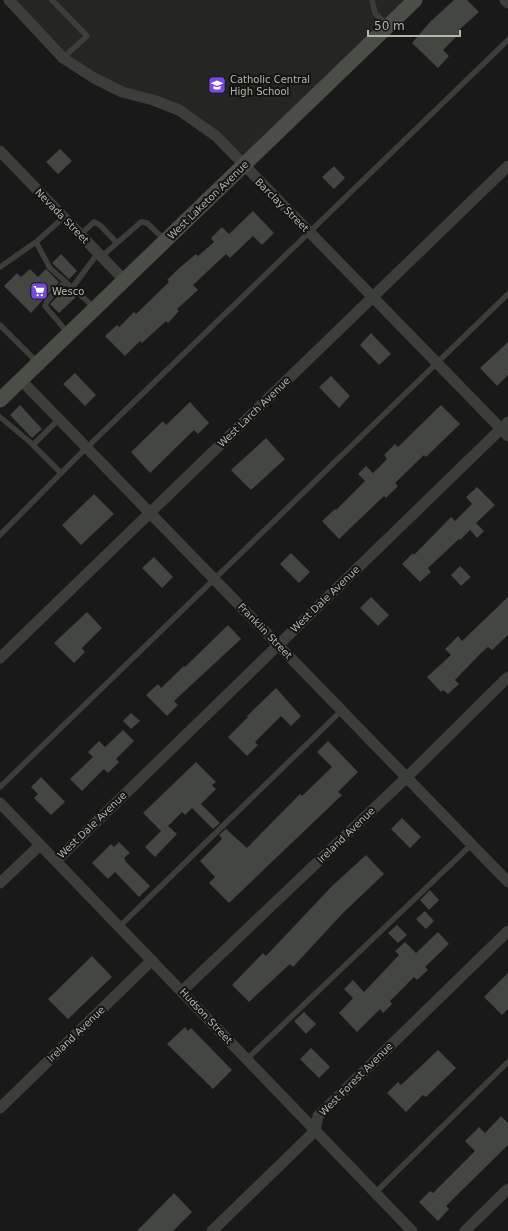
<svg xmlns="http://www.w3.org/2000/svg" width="508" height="1231" viewBox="0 0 508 1231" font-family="'DejaVu Sans',sans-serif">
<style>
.built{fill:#252624}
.building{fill:#444642}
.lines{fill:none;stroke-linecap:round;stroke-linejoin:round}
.service{stroke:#3c3e39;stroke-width:5.5}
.minor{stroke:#3c3e39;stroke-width:11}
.secondary{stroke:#4b4e47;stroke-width:15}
.labels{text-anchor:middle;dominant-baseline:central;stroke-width:4;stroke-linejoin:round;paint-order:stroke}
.poi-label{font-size:10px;fill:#b4b8ab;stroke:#131413;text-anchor:start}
.street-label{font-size:10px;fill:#b4b8ab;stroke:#131413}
</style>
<rect width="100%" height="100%" fill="#181918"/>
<path class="built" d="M8,0H415L243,165L199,122L122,92L63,58Z"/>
<path class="building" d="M454,0H467L479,12L459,30L461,32L443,50L449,56L438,68L412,43L430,22Z
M60,149L72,161L58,174L46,162Z
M334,166L345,178L334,189L322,177Z
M253,211L274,233L262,245L253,236L230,258L226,254L193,285L198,290L177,309L179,311L168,323L166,321L142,343L140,341L125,356L105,336L117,325L119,327L134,312L136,314L169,282L167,280L178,269L196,254L198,256L214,242L211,238L222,227L229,234Z
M61,254L77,271L69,279L52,263Z
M30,269L38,277L46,269L59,282L31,313L4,286L17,273L21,277Z
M66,288L76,297L59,313L50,304Z
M371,333L391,354L379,365L360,345Z
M508,342V375L497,386L480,368Z
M75,373L96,395L85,406L63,384Z
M331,376L350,396L339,408L319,387Z
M190,402L209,423L198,434L194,430L150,473L131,452L163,421L166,425Z
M20,405L42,429L32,438L10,415Z
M441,405L460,424L426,457L424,455L395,483L398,486L386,498L384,496L339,539L322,521L335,509L336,510L365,481L358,474L366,466L373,473L387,459L384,455L395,444L398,447Z
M266,438L285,459L251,490L231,470Z
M477,487L495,505L476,523L484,531L477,538L470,530L460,540L459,539L428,568L431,572L420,582L402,564L413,553L414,555L451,517L455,521L472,504L466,497Z
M94,494L114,514L81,545L62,525Z
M291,553L310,572L299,583L280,564Z
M154,557L173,577L162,588L142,568Z
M460,566L471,577L461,586L451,575Z
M371,597L389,615L378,626L360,608Z
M508,597V635L492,650L488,647L481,653L455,680L459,684L448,694L443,690L441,692L427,677L451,655L445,649L458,636L462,641Z
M87,612L102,628L82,648L85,652L74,663L54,643Z
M228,625L241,639L174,701L178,705L167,716L146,695L158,684L161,688L184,666L185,667Z
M276,688L301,716L291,726L281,716L255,742L258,745L247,756L228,737L248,717L247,716Z
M131,713L140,721L131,729L123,721Z
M123,730L134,741L116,759L119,762L108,773L104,769L82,791L70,779L93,757L88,752L99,741L105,747Z
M328,741L358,772L338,792L342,795L229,903L209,883L215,877L200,861L221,840L222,838L219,835L226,829L247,848L288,806L300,794L302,796L332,767L317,752Z
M196,762L216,782L212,785L216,789L201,804L220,823L213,829L192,808L185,815L182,812L168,826L177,834L155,857L145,847L161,831L143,813Z
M41,777L65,802L51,815L34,798L38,794L31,787Z
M402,818L421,837L410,848L391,829Z
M119,842L130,853L124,858L126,862L150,886L139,897L115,872L108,879L92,863L111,844L114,847Z
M366,855L384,874L342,914L293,967L290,964L249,1002L232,985L263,953L266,956L332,886Z
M430,890L439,900L429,910L420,900Z
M425,911L434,921L426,929L416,919Z
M397,925L407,935L398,943L388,933Z
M438,932L449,944L425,967L428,970L417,980L414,977L390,1001L392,1004L383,1013L380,1009L357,1032L339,1013L353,998L344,989L353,980L364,992L399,955L395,951L405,942L416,953Z
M92,956L112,977L68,1019L48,999Z
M508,973V1009L502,1015L484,997Z
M304,1012L316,1024L306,1034L294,1021Z
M185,1027L188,1031L191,1028L232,1070L213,1089L167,1044Z
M311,1048L330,1067L319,1078L300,1059Z
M438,1050L456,1068L426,1097L423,1095L406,1112L387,1093L398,1082L401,1085Z
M501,1116L508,1123V1145L446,1206L449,1209L438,1221L419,1202L430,1191L433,1193L475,1151L465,1141L479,1127L485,1133Z
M174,1193L192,1212L173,1231H137Z"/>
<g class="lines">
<path class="service" d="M52,0L87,36L63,58
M372,0L375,13L388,26
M64,217L36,242L50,268L95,308
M80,235L94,222L100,225L117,243L101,257
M117,243L141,222L147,223L164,239
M0,267L36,242
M65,282L47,301L45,306L68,333
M72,288L98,253
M0,325L37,362
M0,417L30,442L61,473
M33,445L59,419
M0,535L75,459L508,40
M0,787L508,294
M120,926L342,710
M247,1059L471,845
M375,1193L508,1062"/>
<path class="minor" d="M9,0L63,58L94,78L122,92L153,100L179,110L216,136L508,436
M505,0L508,3
M0,151L125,281
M21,380L508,882
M0,658L508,166
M0,803L412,1231
M56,861L508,422
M0,883L40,845
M182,991L407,777L508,677
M0,1108L152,960
M212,1231L315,1131L318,1116L508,931
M465,1231L508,1189"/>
<path class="secondary" d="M0,400L415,0"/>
</g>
<defs>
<symbol id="school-square" viewBox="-11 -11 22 22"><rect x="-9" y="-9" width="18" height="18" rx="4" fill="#744adf" stroke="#131413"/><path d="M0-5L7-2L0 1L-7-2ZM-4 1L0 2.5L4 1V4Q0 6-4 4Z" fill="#fff"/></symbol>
<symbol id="supermarket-square" viewBox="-11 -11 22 22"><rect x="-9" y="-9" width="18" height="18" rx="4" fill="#744adf" stroke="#131413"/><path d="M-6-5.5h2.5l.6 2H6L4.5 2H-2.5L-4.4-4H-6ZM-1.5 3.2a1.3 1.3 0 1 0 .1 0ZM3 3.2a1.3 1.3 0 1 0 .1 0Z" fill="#fff"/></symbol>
</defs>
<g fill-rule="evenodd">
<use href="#school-square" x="207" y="75" width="20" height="20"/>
<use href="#supermarket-square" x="29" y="281" width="20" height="20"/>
</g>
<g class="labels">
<g class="poi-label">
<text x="230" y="79">Catholic Central<tspan x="230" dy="12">High School</tspan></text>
<text x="52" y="291">Wesco</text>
</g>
<g class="street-label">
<text transform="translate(208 200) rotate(-44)">West Laketon Avenue</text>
<text transform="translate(282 205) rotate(45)">Barclay Street</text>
<text transform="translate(62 216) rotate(46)">Nevada Street</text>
<text transform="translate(254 412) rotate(-44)">West Larch Avenue</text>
<text transform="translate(325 599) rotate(-44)">West Dale Avenue</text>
<text transform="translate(265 631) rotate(46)">Franklin Street</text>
<text transform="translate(92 825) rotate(-44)">West Dale Avenue</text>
<text transform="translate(346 835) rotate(-44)">Ireland Avenue</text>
<text transform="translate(206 1016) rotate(47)">Hudson Street</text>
<text transform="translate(76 1034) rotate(-44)">Ireland Avenue</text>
<text transform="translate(356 1079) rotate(-45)">West Forest Avenue</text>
</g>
</g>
<path d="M368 30v6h92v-6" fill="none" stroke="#b4b8ab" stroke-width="2"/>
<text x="374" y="30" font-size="12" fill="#b4b8ab" stroke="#131413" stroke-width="3" paint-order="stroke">50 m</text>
</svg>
